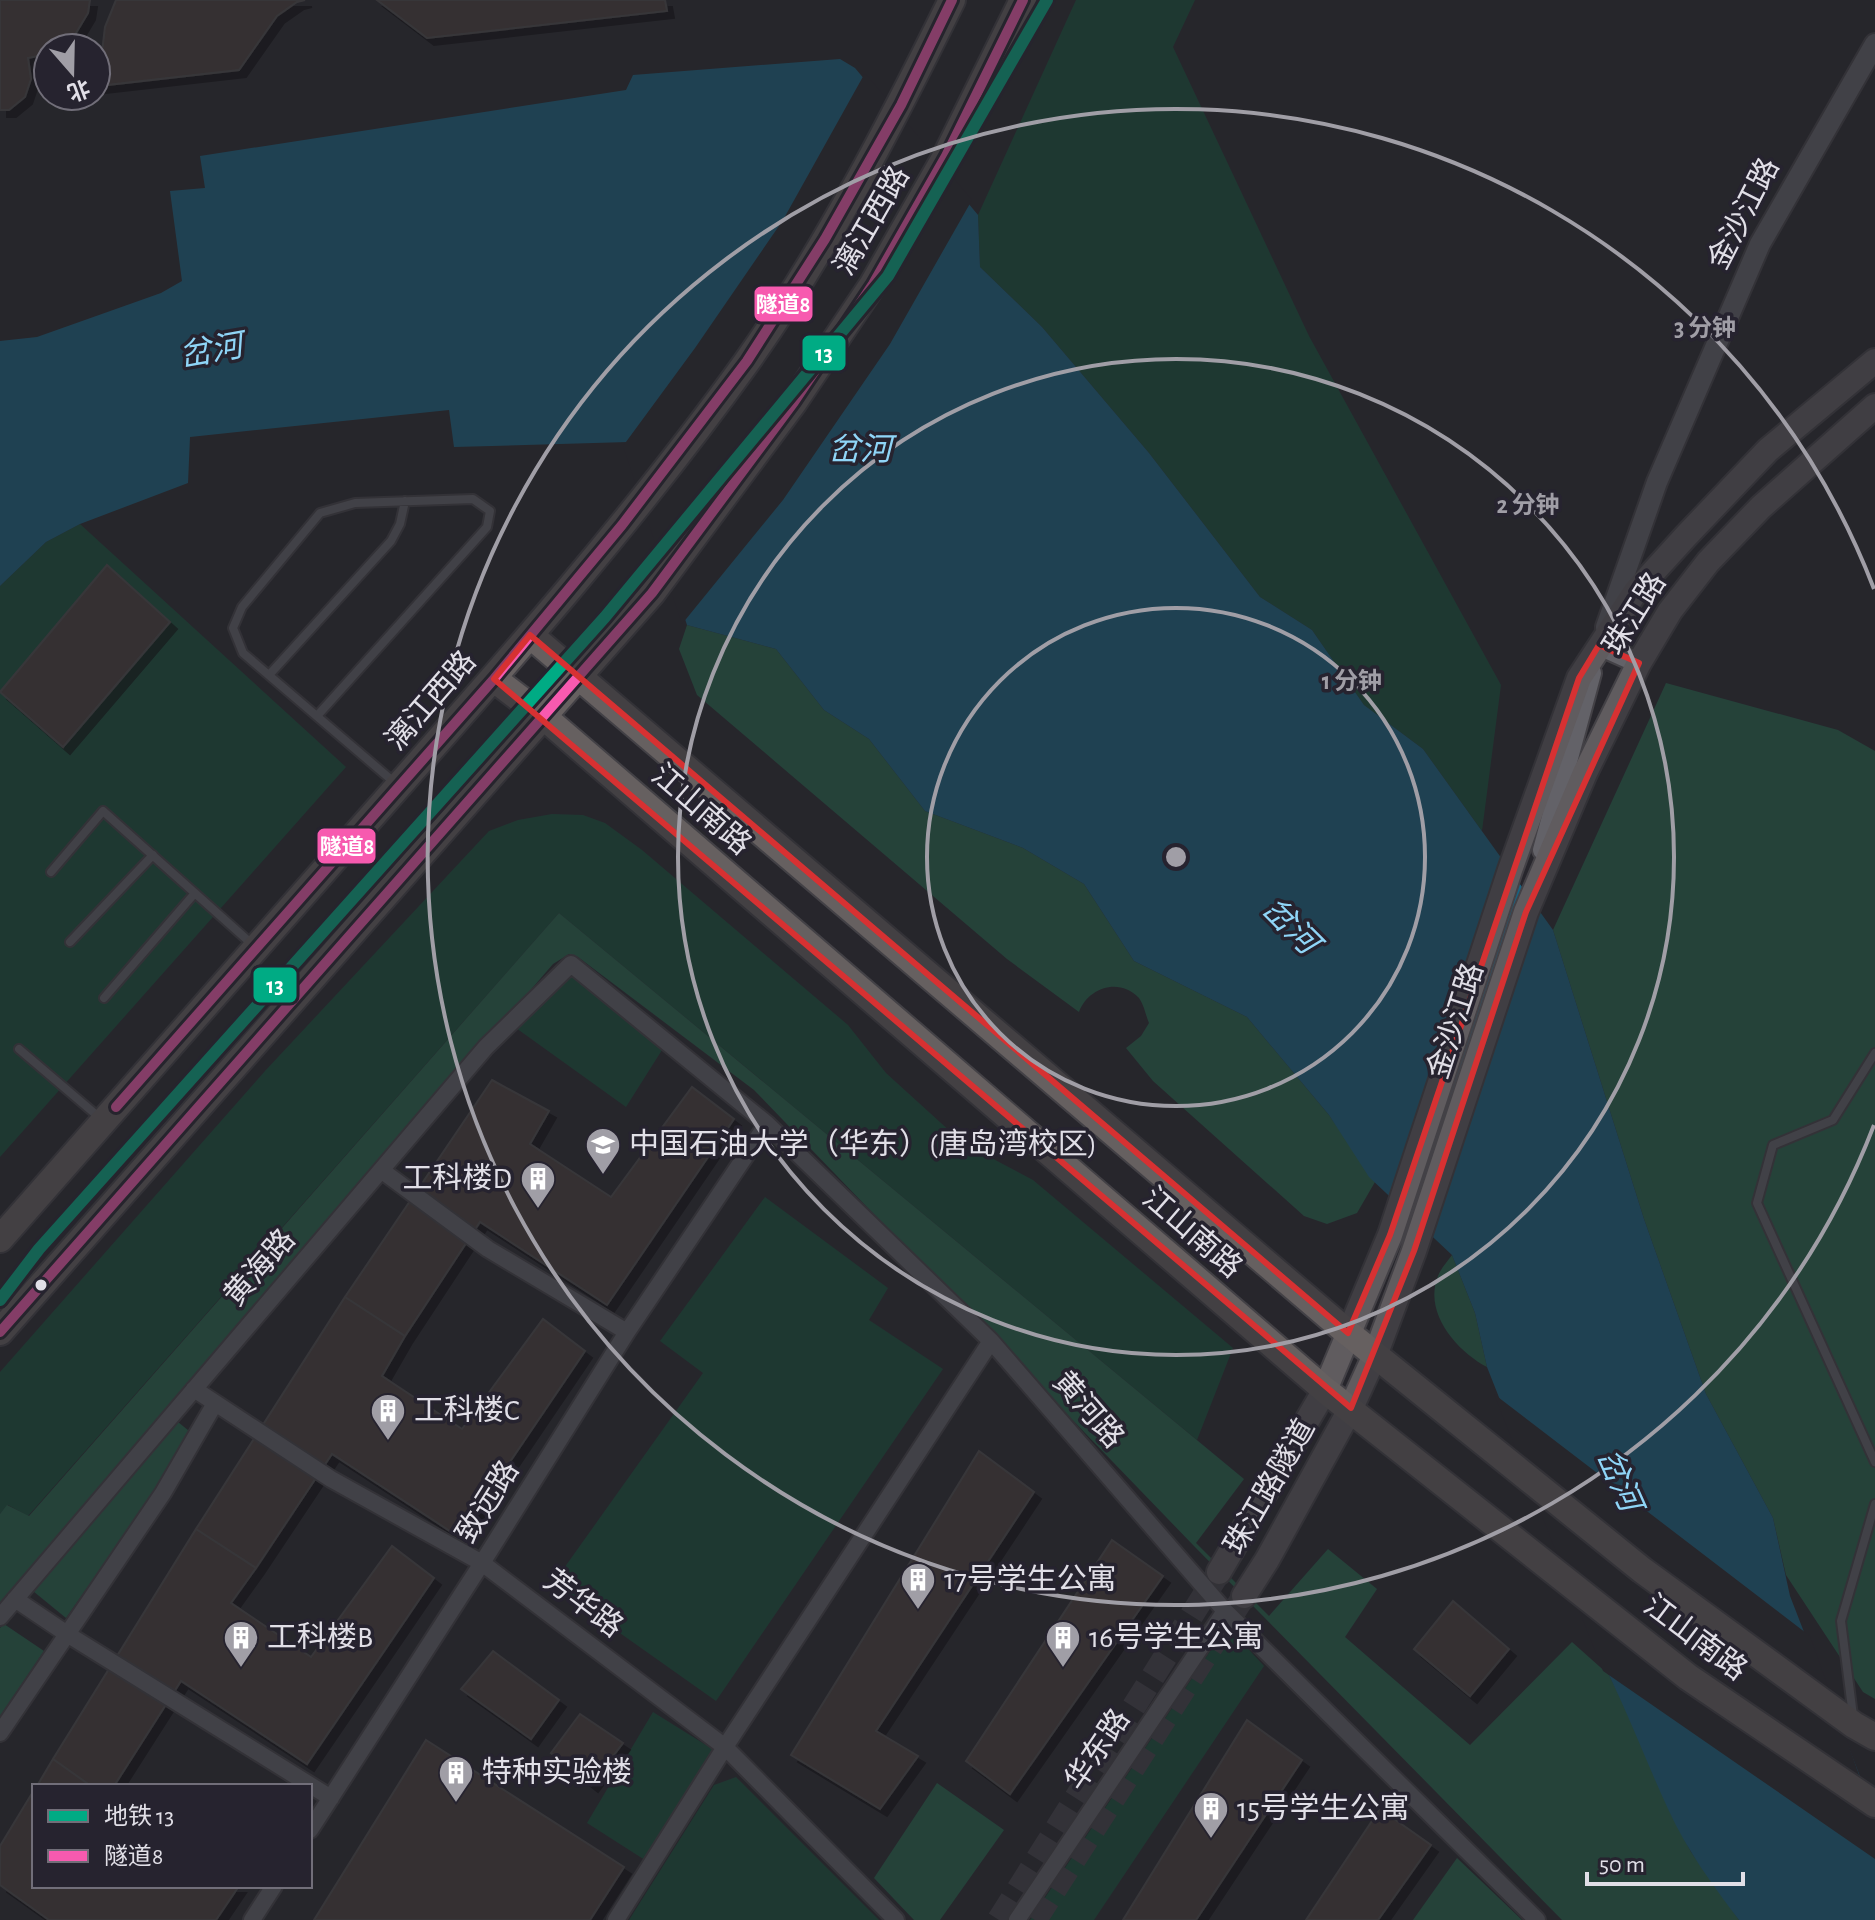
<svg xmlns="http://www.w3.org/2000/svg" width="1875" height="1920" viewBox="0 0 1875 1920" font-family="'Alegreya Sans','Noto Sans SC',sans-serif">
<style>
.green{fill:#164e39}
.forest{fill:#24644b}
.water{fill:#186380}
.pier{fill:#27262c}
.building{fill:#463d3a;stroke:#4d4a4b;stroke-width:2;filter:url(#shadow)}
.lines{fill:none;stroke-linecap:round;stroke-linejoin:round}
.secondary-tunnel{stroke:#434248;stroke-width:24;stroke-dasharray:24 12;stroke-linecap:butt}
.service-casing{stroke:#434146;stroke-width:12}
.minor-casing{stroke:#434146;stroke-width:20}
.tertiary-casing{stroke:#434146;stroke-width:24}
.secondary-casing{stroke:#434146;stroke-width:28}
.primary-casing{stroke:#434146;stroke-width:30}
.service{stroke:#636268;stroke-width:8}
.minor{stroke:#636268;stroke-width:16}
.tertiary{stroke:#636268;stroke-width:20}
.secondary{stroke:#605c5f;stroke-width:24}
.primary{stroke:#666060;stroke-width:26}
.bus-1-casing{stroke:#26232f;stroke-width:16}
.bus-1{stroke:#f75aaf;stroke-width:10}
.metro-1-casing{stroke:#26232f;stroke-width:18}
.metro-1{stroke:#00ab84;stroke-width:12}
.marked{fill:none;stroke:#d73132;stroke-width:6;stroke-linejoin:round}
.ring{fill:none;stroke:#a09ea6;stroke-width:4}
.bus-dot{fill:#e1dfe7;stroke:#26232f;stroke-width:3}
.labels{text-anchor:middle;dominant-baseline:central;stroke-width:7;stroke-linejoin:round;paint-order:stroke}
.street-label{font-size:30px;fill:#e1dfe7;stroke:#26232f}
.poi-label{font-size:30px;fill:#e1dfe7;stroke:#26232f;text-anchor:start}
.water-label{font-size:32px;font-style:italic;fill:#8fd5f7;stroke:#26232f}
.centre{fill:#a09ea6;stroke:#26232f;stroke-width:4}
.ring-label{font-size:24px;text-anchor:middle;font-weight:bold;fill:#a09ea6;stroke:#26232f;stroke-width:7;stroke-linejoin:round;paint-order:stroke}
.line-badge{stroke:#26232f;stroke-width:3}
.badge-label{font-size:22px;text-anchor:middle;font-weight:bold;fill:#fff}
</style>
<defs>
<filter id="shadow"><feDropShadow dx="7" dy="7" stdDeviation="0" flood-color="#0009"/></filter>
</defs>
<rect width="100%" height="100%" fill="#27262c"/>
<path class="green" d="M1076,0H1195L1173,47L1309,336L1501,685L1482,831L1423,749L1364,705L1312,630L1260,597L1149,453L1042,327L980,267L978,215Z
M80,524L346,767L0,1157V586L46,542Z
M552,814L583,815L605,823L642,850L848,1025L886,1073L963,1143L1033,1180L1233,1348L1197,1440L559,913L28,1516L8,1505L0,1514V1372L265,1071L489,831L518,820Z
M571,973L662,1050L626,1107L516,1028Z
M765,1197L888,1288L869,1320L943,1369L716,1701L552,1585L703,1373L660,1341Z
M1227,1626L1264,1666L1094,1920H1030Z
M653,1712L714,1750L648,1862L587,1823Z
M736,1777L879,1920H629L714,1785Z"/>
<path class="forest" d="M687,625L776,649L824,710L869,739L925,811L1023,848L1084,884L1134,961L1247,1017L1329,1115L1375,1182L1357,1213L1327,1224L1304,1216L1153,1081L1126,1048L1141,1036L1149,1023C1146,1016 1144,1005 1139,998C1119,977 1088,988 1079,1012L1007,959L697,695L679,649Z
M1666,683L1838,730L1875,751V1699L1863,1692L1786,1575L1773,1518L1706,1394L1644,1219L1553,930Z
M559,913L1244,1479L1196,1543L1269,1616L1328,1549L1377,1589L1345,1637L1470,1745L1572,1642L1609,1675L1632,1721L1670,1812L1691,1852L1739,1920H1562L1194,1546L754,1090L578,957L569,954L553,964L0,1606V1514L7,1505L29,1516Z
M1452,1255L1475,1313L1487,1367C1457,1351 1423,1313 1438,1276C1441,1268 1448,1261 1452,1255Z
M178,1422L194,1435L66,1618L33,1591Z
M4,1624L44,1651L0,1716V1628Z
M937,1783L1004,1830L940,1920H914L874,1878Z
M1457,1858L1522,1920H1413Z"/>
<path class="water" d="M840,59L855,68L978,215L980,267L1042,327L1149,453L1260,597L1312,630L1364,705L1423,749L1553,930L1644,1219L1706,1394L1773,1518L1790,1596L1875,1815V1920H1739C1713,1886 1687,1850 1669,1811C1648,1766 1631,1720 1609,1675L1487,1367L1475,1313L1452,1255L1369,1177L1329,1115L1247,1017L1134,961L1084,884L1023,848L925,811L869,739L824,710L776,649L687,625L628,442L454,447L449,410L190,437L188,483L80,524L46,542L0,586V341L37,337L161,293L182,281L170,191L205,188L200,156L626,90L633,75Z"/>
<path class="pier" d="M865,73L972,200L890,344L783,500L682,624L623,446L695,348L783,220Z
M1494,1394L1810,1636L1875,1820V1859L1603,1671Z"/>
<path class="building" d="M0,0H90L88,13L73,38L59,48H48V54L28,58L31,79L25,97L9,110H0Z
M116,0H305L297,2L277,16L239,70L98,86L105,27Z
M377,0H665L667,11L427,38Z
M107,565L170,622L63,747L0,692Z
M492,1080L549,1111L530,1144L611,1197L692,1087L734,1119L607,1305L480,1222L405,1336L345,1297Z
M345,1297L405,1336L382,1376L462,1429L543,1319L585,1351L459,1537L332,1454L256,1568L196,1529Z
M979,1451L1034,1492L876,1731L918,1756L880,1809L791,1755Z
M196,1529L256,1568L231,1603L311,1657L392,1546L434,1578L307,1764L181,1681L114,1786H91L53,1759Z
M1112,1540L1163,1576L1010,1794L966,1761Z
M1453,1601L1509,1649L1470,1696L1414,1649Z
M493,1651L559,1700L531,1739L461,1689Z
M580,1714L623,1743L591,1785L551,1753Z
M1247,1720L1302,1760L1196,1920H1123Z
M426,1740L624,1867L590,1920H314Z
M53,1759L91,1786H37Z
M34,1790V1886H239L216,1920H49L0,1885V1846Z
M1380,1809L1431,1845L1378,1920H1306Z"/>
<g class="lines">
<path class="secondary-tunnel" d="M999,1920L1219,1572
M1035,1920L1244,1596"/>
<defs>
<path id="service" d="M269,675L391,541L400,524L405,501
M317,716L487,527L490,511L473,499L355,503L320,513L242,607L233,628L243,653L395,783
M51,872L103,811L253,945
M70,942L153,855
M104,998L195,893
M19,1049L100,1118
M1875,1053L1833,1120L1773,1145L1757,1203L1875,1462
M1853,1716L1841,1621L1875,1504"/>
<path id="minor" d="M381,1170L488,1249L627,1332
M194,1389L331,1479L482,1563L725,1747L896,1920
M15,1599L67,1634L331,1798
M0,1617L486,1047L571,964L767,1124L991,1341L1225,1611L1537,1920
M0,1733L163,1493L214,1405
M310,1830L482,1563L627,1332L767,1124
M252,1920L274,1886
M616,1920L725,1747L991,1341
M1017,1920L1225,1611"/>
<path id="tertiary" d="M1606,627L1657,482L1760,244L1875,44
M1599,645L1639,663
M1543,850L1591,673"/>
<path id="secondary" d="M1219,1572L1325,1390L1390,1235L1510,870L1579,678L1636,591L1686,536L1768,450L1875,361
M1244,1596L1267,1560L1351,1408L1376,1353L1414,1251L1526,912L1585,773L1639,663L1670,611L1708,562L1761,507L1875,406"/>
<path id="primary" d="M530,635L1348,1333L1642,1570L1854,1725L1875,1737
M494,679L544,717L1325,1390L1688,1677L1875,1804
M0,1239C127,1095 254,951 380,807C507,663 634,519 746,363C826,250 891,124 952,0
M0,1332L652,593L794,402L873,284L946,156L1023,0"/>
</defs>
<use href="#service" class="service-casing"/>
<use href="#minor" class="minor-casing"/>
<use href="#tertiary" class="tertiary-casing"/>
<use href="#secondary" class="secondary-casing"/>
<use href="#primary" class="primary-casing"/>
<use href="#service" class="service"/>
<use href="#minor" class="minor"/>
<use href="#tertiary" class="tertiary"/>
<use href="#secondary" class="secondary"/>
<use href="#primary" class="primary"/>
<defs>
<path id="bus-1" d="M116,1107L494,679L622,525L747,361L825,239L901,105L952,0
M0,1332L652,593L794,402L873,284L946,156L1023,0"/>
</defs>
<use href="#bus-1" class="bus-1-casing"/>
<use href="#bus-1" class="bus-1"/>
<defs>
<path id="metro-1" d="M0,1300L39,1249L605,617L888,276L1047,0"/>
</defs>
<use href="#metro-1" class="metro-1-casing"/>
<use href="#metro-1" class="metro-1"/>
</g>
<path d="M0 0H1875V1920H0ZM530,635L1348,1333L1390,1235L1579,678L1599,645L1639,663L1526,912L1414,1251L1351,1408L494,679Z" fill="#27262c" fill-opacity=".55" fill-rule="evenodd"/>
<path class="marked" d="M530,635L1348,1333L1390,1235L1579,678L1599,645L1639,663L1526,912L1414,1251L1351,1408L494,679Z"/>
<g class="ring">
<circle cx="1176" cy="857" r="249"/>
<circle cx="1176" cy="857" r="498"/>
<path d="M1874 1125A748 748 0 1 1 1874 589"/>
</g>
<defs>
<symbol id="university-pin" viewBox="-11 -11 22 30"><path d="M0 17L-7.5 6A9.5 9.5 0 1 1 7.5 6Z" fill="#a09ea6" stroke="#26232f"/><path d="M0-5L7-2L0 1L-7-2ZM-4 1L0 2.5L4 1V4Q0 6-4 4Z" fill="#fff"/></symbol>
<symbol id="building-pin" viewBox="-11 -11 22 30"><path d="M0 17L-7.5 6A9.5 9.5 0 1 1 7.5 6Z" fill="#a09ea6" stroke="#26232f"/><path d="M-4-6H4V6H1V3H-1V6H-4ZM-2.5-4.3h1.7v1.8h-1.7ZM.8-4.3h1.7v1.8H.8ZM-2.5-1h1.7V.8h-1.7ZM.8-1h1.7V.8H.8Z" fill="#fff"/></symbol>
</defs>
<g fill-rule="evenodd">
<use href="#university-pin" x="583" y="1125" width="40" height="54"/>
<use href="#building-pin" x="518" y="1159" width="40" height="54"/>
<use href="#building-pin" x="368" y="1391" width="40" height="54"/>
<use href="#building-pin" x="898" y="1560" width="40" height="54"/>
<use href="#building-pin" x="221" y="1618" width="40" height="54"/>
<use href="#building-pin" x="1043" y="1618" width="40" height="54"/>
<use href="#building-pin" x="436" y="1753" width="40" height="54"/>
<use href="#building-pin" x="1191" y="1789" width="40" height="54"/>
</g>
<circle class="bus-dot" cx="41" cy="1285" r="7"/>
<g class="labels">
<g class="street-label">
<text transform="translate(1744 214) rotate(-63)">金沙江路</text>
<text transform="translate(872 221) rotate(-60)">漓江西路</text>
<text transform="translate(1635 614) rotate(-58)">珠江路</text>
<text transform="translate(431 701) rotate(-49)">漓江西路</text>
<text transform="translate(701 810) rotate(41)">江山南路</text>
<text transform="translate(1456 1021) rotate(-72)">金沙江路</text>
<text transform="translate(1192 1233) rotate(41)">江山南路</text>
<text transform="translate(260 1268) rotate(-49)">黄海路</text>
<text transform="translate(1088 1410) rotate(49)">黄河路</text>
<text transform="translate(1270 1487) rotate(-60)">珠江路隧道</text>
<text transform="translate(488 1502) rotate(-58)">致远路</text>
<text transform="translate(583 1604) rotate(37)">芳华路</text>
<text transform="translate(1695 1638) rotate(37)">江山南路</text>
<text transform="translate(1098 1750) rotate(-56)">华东路</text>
</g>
<g class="poi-label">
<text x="629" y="1145">中国石油大学（华东）(唐岛湾校区)</text>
<text x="512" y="1179" text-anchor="end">工科楼D</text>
<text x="414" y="1411">工科楼C</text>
<text x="944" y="1580">17号学生公寓</text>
<text x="267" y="1638">工科楼B</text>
<text x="1089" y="1638">16号学生公寓</text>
<text x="482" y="1773">特种实验楼</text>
<text x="1237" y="1809">15号学生公寓</text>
</g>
<g class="water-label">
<text transform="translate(211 351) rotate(-10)">岔河</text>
<text x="860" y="450">岔河</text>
<text transform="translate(1290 926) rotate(45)">岔河</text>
<text transform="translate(1619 1480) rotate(66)">岔河</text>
</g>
</g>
<circle cx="1176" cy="857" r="12" class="centre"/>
<g class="ring-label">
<text x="1705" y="336">3 分钟</text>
<text x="1528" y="513">2 分钟</text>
<text x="1352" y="689">1 分钟</text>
</g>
<g class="line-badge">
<rect x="753" y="285" width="61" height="38" rx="8" fill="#f75aaf"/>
<rect x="801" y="334" width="46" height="38" rx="8" fill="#00ab84"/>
<rect x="316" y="827" width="61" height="38" rx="8" fill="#f75aaf"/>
<rect x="252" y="966" width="46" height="38" rx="8" fill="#00ab84"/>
</g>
<g class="badge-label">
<text x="783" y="312">隧道8</text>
<text x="824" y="361">13</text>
<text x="347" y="854">隧道8</text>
<text x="275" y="993">13</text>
</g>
<rect x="32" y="1784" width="280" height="104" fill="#26232f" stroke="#716e79" stroke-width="2"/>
<rect x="48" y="1810" width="40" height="12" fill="#00ab84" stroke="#716e79" stroke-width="2"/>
<text x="104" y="1824" font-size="24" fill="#e1dfe7">地铁 13</text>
<rect x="48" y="1850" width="40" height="12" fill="#f75aaf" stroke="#716e79" stroke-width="2"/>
<text x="104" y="1864" font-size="24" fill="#e1dfe7">隧道8</text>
<g transform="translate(72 72) rotate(160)"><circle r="38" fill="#26232f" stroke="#716e79" stroke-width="2"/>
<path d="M0-6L14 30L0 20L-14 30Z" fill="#a09ea6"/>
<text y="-12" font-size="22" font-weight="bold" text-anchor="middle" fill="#e1dfe7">北</text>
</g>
<path d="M1587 1872v12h156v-12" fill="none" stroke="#e1dfe7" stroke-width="4"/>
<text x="1599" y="1872" font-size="24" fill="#e1dfe7" stroke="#26232f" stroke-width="6" paint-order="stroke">50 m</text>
</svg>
